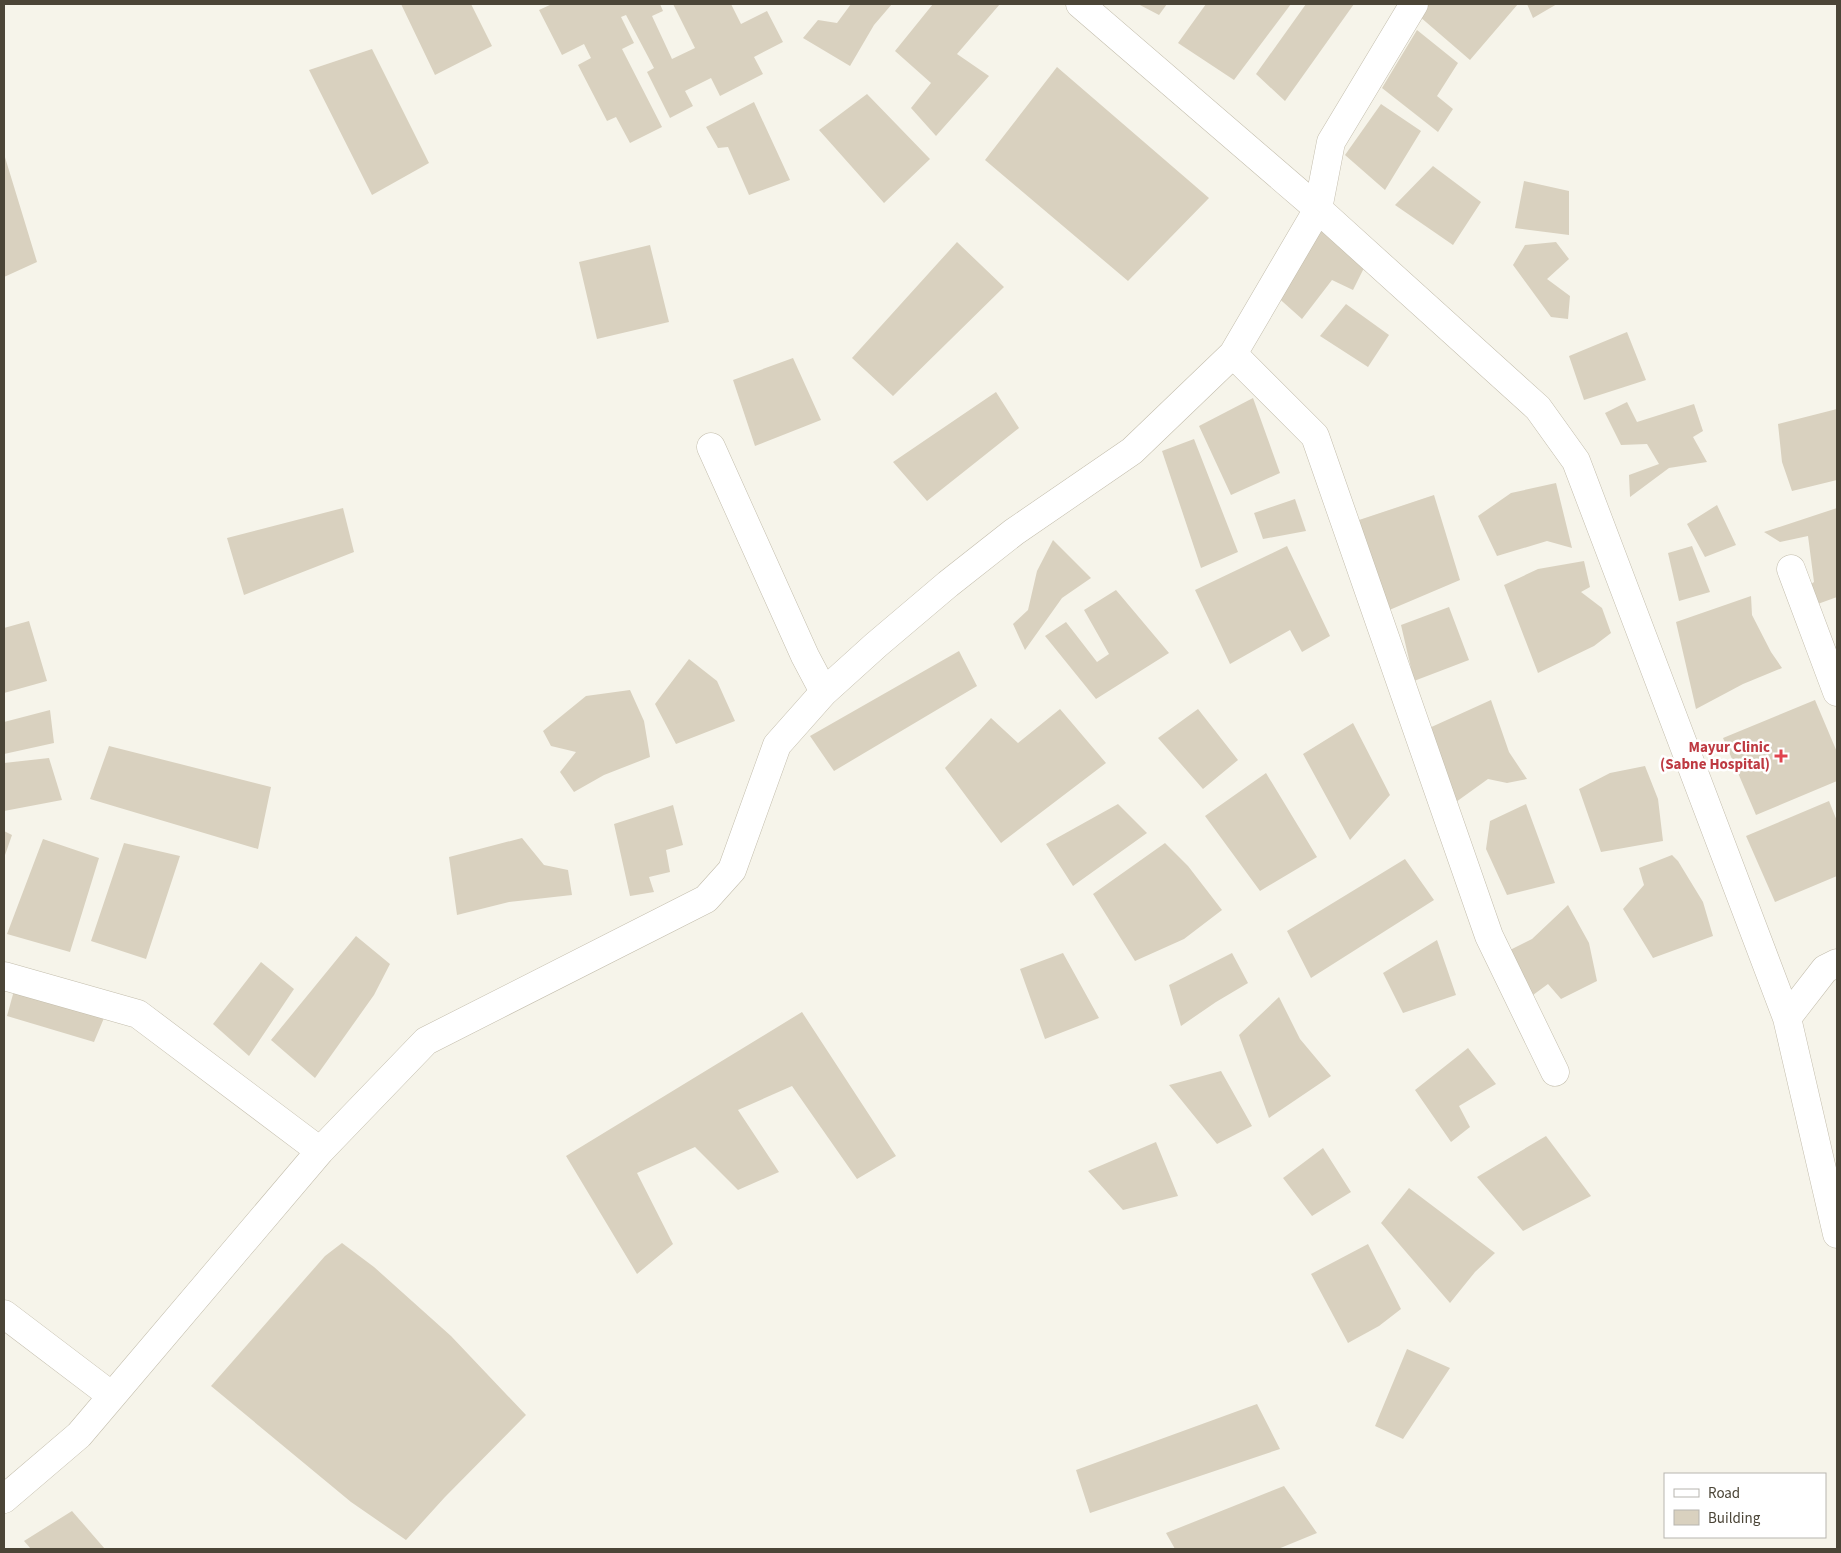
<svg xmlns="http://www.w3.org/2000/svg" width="1841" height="1553" viewBox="0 0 1841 1553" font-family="'Source Sans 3',sans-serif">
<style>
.building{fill:#d9d1bf}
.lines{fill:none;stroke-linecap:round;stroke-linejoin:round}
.minor-casing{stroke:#c3bdac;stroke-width:29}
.minor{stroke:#fff;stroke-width:28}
.health-dot{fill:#e0444e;stroke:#fff;stroke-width:2}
.labels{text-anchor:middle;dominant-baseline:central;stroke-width:5;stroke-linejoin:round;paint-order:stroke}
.health-label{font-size:15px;font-weight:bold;fill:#be3a42;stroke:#fff;text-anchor:end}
</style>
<rect width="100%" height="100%" fill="#f6f4ea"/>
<path class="building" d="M401,4H471L492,46L435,75Z
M552,4H660L663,11L652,16L672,59L695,48L673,4H731L741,24L767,11L783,42L754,57L763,74L720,96L711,78L685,91L693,106L670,118L647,72L654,68L626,15L621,17L634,43L622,49L662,127L630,143L616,117L607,121L578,65L591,58L584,44L562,55L539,10Z
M851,4H892L874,25L850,66L803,38L818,20L837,23Z
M933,4H1000L957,54L989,76L936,136L911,108L931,83L895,51Z
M1138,4H1167L1159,15Z
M1206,4H1291L1234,80L1178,43Z
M1306,4H1354L1285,101L1256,74Z
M1429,4H1518L1470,60L1419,16Z
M1527,4H1557L1533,18Z
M1417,30L1458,63L1437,96L1453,109L1438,132L1382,88Z
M372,49L429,163L372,195L309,70Z
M1057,67L1209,198L1128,281L985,160Z
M867,94L930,159L884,203L819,130Z
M754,102L790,180L749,195L728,147L718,148L706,127Z
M1381,104L1421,131L1385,190L1345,155Z
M4,154L37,262L4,277Z
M1433,166L1481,202L1453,245L1395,205Z
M1524,181L1569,191V235L1515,228Z
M1319,226L1365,266L1353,290L1332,280L1302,319L1274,294Z
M957,242L1004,287L893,396L852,358Z
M1556,242L1569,259L1547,279L1570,296L1568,319L1551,317L1513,265L1525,245Z
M650,245L669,322L597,339L579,262Z
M1346,304L1389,335L1368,367L1320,336Z
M1627,332L1646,380L1584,400L1569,356Z
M793,358L821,420L755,446L733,380Z
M996,392L1019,428L927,501L893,462Z
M1253,398L1280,473L1231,495L1199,426Z
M1627,402L1637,422L1694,404L1703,431L1693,437L1707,462L1669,468L1630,497L1629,475L1659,464L1647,444L1621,445L1605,413Z
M1837,409V480L1792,491L1782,462L1778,424Z
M1194,439L1238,552L1201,568L1162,451Z
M1556,483L1572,548L1547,541L1497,556L1478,516L1511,493Z
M1434,495L1460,580L1387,611L1353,522Z
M1295,499L1306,531L1263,539L1254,513Z
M1717,505L1736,545L1705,557L1687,524Z
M343,508L354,552L244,595L227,538Z
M1837,508V597L1815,605L1801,591L1814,582L1808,536L1780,542L1764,532Z
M1053,540L1091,578L1062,598L1025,650L1013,624L1028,610L1037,571Z
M1287,546L1330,636L1302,652L1290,630L1230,664L1195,590Z
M1692,546L1710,592L1679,601L1668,553Z
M1584,561L1590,587L1581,592L1602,608L1611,633L1594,646L1538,673L1504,585L1538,569Z
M1116,590L1169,653L1096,699L1045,636L1066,622L1097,662L1109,654L1084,610Z
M1751,596L1752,615L1771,652L1782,668L1743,684L1696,709L1676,622Z
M1449,607L1469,660L1414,681L1401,625Z
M29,621L47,681L4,693V628Z
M959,651L977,686L834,771L810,736Z
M689,659L717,681L735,721L676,744L655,704Z
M630,690L644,721L650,757L604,775L574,792L560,772L576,752L551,746L543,731L586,696Z
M1491,700L1509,752L1527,779L1507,783L1488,779L1456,802L1427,729Z
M1815,700L1837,752V781L1756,815L1723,738Z
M1060,709L1106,763L1001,843L945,768L991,718L1018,743Z
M1198,709L1238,760L1203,789L1158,738Z
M50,710L54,743L4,754V722Z
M1353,723L1390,795L1350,840L1303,754Z
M109,746L271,787L258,849L90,799Z
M49,758L62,800L4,811V763Z
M1645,766L1658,799L1663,841L1601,852L1579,789L1610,773Z
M1266,773L1317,857L1260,891L1205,816Z
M1829,801L1837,821V876L1775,902L1746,836Z
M1118,804L1147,833L1073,886L1046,844Z
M1526,804L1555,883L1507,895L1486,849L1490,821Z
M673,805L683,845L666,850L670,872L649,877L654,892L630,896L614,824Z
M4,831L12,835L4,858Z
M522,838L544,865L568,870L572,895L509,902L457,915L449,857Z
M43,839L99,858L70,952L7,934Z
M124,843L180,856L146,959L91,941Z
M1165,843L1188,866L1222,910L1184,939L1135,961L1093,894Z
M1672,855L1678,861L1703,902L1713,936L1653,958L1623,909L1644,885L1639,868Z
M1405,859L1434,900L1311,978L1287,931Z
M1568,905L1589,943L1597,981L1561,999L1548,984L1533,995L1506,952L1532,939Z
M356,936L390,964L374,995L315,1078L271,1040Z
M1437,940L1456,995L1403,1013L1383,973Z
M1063,953L1099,1018L1045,1039L1020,969Z
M1232,953L1248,983L1216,1002L1181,1026L1169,985Z
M261,962L294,989L249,1056L213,1024Z
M15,987L104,1018L94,1042L7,1016Z
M1279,997L1300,1039L1331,1076L1269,1118L1239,1035Z
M802,1012L896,1156L857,1179L792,1086L738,1110L779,1172L738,1190L695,1147L637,1173L673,1244L637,1274L566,1156Z
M1468,1048L1496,1084L1459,1106L1470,1127L1451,1142L1415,1090Z
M1221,1071L1252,1126L1217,1144L1169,1085Z
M1546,1136L1591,1196L1523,1231L1477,1177Z
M1156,1142L1178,1196L1123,1210L1088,1171Z
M1323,1148L1351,1192L1312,1216L1283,1178Z
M1409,1188L1495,1253L1475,1272L1450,1303L1381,1223Z
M342,1243L374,1267L451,1336L526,1415L445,1497L406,1540L351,1502L211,1386L325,1256Z
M1368,1244L1401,1309L1379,1326L1348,1343L1311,1274Z
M1407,1349L1450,1368L1403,1439L1375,1426Z
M1257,1404L1280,1449L1090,1513L1076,1470Z
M1284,1486L1317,1533L1278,1549H1175L1166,1533Z
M72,1511L105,1549H31L24,1541Z"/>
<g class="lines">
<defs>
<path id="minor" d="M1080,4L1318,209L1538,408L1576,461L1787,1018L1837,1234
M1233,354L1315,436L1489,936L1555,1072
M711,447L805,656L824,692
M1791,569L1837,692
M4,976L138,1014L320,1151
M1787,1018L1825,969L1837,963
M4,1314L112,1396
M4,1499L79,1435L320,1151L426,1041L706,899L732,870L777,745L824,692L876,645L948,584L1014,532L1132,451L1233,354L1318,209L1331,142L1414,4"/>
</defs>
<use href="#minor" class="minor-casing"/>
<use href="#minor" class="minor"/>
</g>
<path class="health-dot" d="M1778.5 748.5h5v5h5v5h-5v5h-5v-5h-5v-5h5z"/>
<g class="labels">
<g class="health-label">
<text x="1770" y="747">Mayur Clinic<tspan x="1770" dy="17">(Sabne Hospital)</tspan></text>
</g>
</g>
<rect width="1841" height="1553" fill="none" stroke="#4b4537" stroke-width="10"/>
<rect x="1664" y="1473" width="162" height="65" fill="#ffffff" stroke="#b7b5af"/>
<rect x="1674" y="1489" width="25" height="8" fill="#ffffff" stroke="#b7b5af"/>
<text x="1708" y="1498" font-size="15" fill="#4b4537">Road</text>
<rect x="1674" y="1510" width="25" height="15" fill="#d9d1bf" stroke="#b7b5af"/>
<text x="1708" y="1523" font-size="15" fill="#4b4537">Building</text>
</svg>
